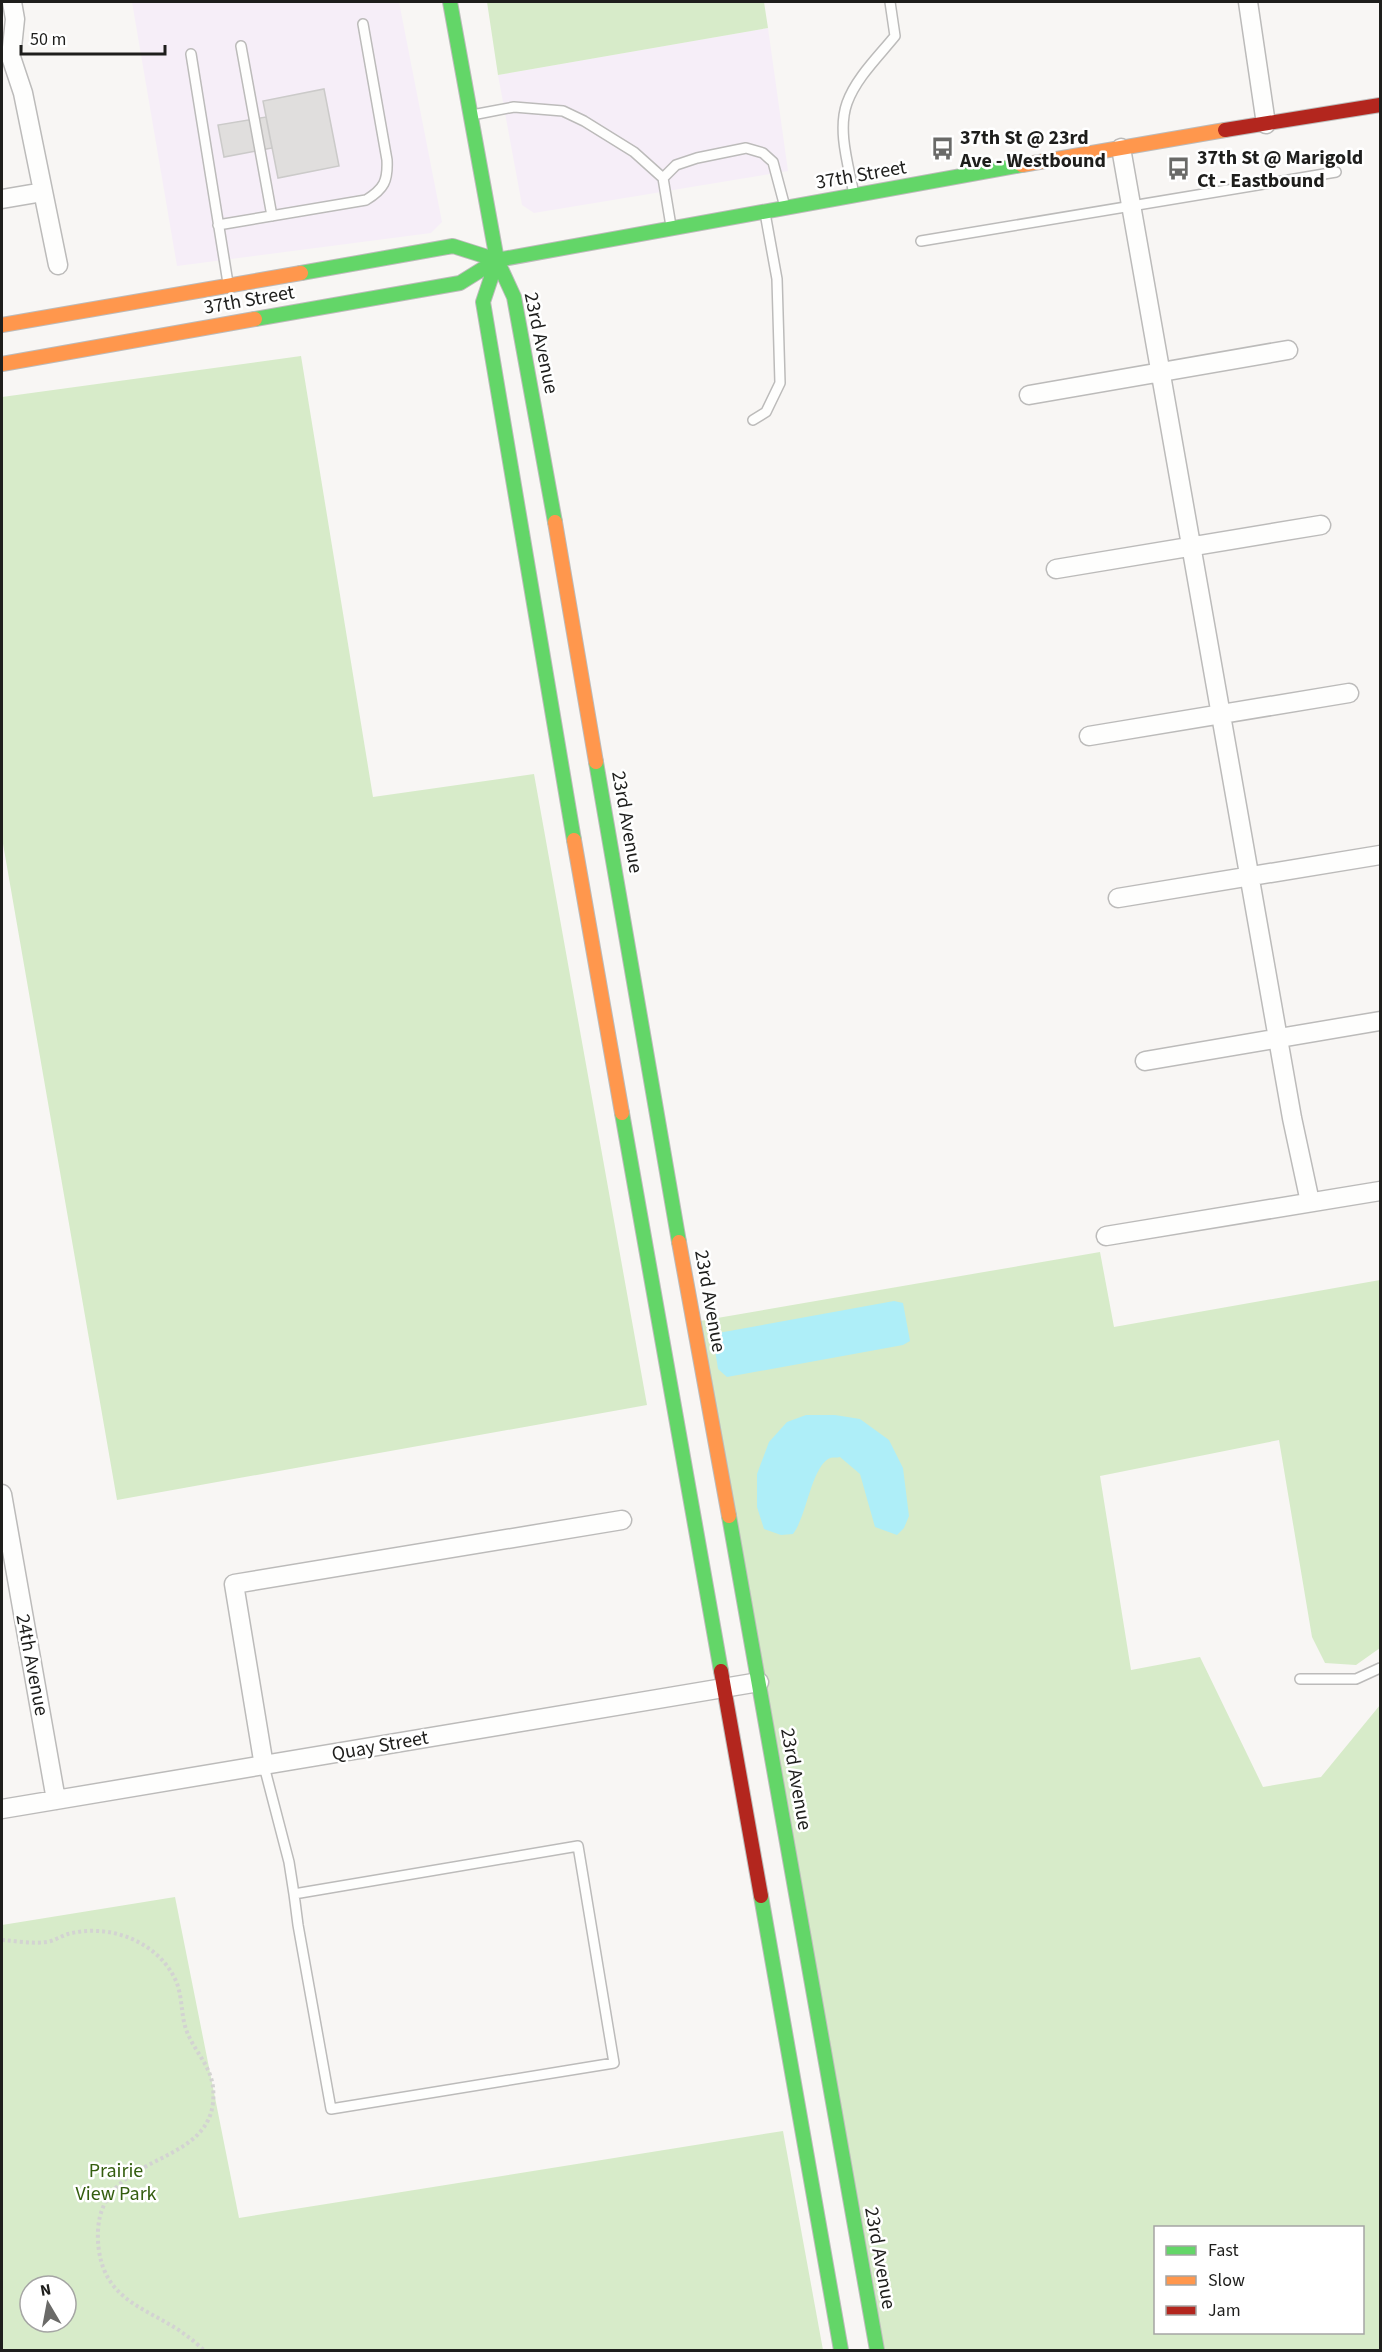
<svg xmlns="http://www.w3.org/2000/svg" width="1382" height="2352" viewBox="0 0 1382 2352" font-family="'Source Sans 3',sans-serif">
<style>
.commercial{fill:#f6eef8}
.green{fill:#d7ebc9;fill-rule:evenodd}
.water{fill:#aeeef8}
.building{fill:#e0dedd;stroke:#cbcac9;stroke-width:1.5}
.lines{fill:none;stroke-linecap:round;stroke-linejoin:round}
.lane-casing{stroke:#bcbbba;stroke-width:12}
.street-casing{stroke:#bcbbba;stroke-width:21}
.fast-casing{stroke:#bcbbba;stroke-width:16}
.slow-casing{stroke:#bcbbba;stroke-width:16}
.jam-casing{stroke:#bcbbba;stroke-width:16}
.path{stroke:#d3d3d2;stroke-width:4;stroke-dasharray:3 3;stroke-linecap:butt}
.lane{stroke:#fefefd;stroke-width:9}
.street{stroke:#fefefd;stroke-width:18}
.fast{stroke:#63d668;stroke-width:14}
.slow{stroke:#ff974d;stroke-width:14}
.jam{stroke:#b3261e;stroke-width:14}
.labels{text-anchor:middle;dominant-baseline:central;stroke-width:5;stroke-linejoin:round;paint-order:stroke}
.poi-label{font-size:20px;font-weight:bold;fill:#1e1e1c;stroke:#fff;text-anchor:start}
.street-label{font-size:20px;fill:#1e1e1c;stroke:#fff}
.park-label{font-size:20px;fill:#345d0f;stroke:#fff}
</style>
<rect width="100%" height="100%" fill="#f8f6f4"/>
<path class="commercial" d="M132,2H399L442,222L431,233L177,266Z
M768,28L788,171L534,213L522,205L498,75Z"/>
<path class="green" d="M487,2H764L768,28L498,75Z
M301,356L373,797L534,774L647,1405L117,1500L2,838V397Z
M1100,1252L1114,1327L1380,1280V1648L1356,1665L1325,1663L1312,1637L1279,1440L1100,1476L1131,1670L1200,1657L1263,1787L1321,1777L1380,1705V2350H881L694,1322ZM1156,2228H1362V2332H1156Z
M175,1897L239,2218L783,2131L823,2350H2V1925ZM30,2286H66V2322H30Z"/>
<path class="water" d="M894,1301L903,1303L910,1341L903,1345L727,1377L718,1369L713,1337L718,1333Z
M806,1415H835L860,1419L889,1440L903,1468L909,1516L904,1528L897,1535L875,1527L860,1474L840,1457C837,1458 833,1457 830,1458C811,1467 807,1516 793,1534L781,1535L764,1529L757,1507V1474L769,1442L787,1422Z"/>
<path class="building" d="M324,89L339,166L278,178L263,101Z
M266,117L272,148L224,157L218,125Z"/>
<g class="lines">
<defs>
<path id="lane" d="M241,46L272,216
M191,54L228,283
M472,115L514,107L563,111L584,121L634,152L663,178L671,226
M663,178L676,165L697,158L746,148L763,153L773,162L785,207
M854,195C849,167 837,131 847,103C856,78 878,57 895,36L890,2
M218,225L366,200C384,189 388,181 387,160L363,24
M921,241L1336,172
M753,420L766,412L780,383L777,279L765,213
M1300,1679H1356L1380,1668
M264,1766L289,1862L294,1894L578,1846L614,2063L331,2109L298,1925L294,1894"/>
<path id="street" d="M12,2L15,19L11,57L23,93L58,265
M1248,2L1266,124
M1121,148L1292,1118L1310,1202
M2,199L43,192
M1029,395L1288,350
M1056,569L1321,525
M1089,736L1349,693
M1118,898L1380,855
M1145,1061L1380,1021
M1106,1236L1380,1191
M2,1494L56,1800
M264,1766L234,1584L622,1520
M2,1809L759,1682"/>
<path id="fast" d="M450,2L497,260L514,297L555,522
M497,260L483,302L574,840
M301,273L453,246L497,260
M255,319L460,283L497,260L1022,165
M596,762L679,1242
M622,1113L721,1671
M729,1516L877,2350
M761,1896L841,2350"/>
<path id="slow" d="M1022,165L1225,130
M2,325L301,273
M2,364L255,319
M555,522L596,762
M574,840L622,1113
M679,1242L729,1516"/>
<path id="jam" d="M1225,130L1380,105
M721,1671L761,1896"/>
</defs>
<use href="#lane" class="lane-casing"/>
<use href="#street" class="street-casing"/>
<use href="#fast" class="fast-casing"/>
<use href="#slow" class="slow-casing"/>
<use href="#jam" class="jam-casing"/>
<path class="path" d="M2,1940C16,1941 32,1944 47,1942C54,1941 61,1936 68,1934C109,1923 158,1941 176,1981C182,1995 181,2011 185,2026C191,2048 210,2063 213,2087C222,2177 84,2143 99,2251C107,2304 152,2309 187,2336C193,2340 199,2346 204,2350"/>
<use href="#lane" class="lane"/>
<use href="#street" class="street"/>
<use href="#fast" class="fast"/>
<use href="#slow" class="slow"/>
<use href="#jam" class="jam"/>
</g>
<defs>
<symbol id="bus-bare" viewBox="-9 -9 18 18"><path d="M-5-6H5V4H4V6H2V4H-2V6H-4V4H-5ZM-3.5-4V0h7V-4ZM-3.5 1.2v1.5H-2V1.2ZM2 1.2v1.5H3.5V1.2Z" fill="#6a6a68" stroke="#fff" stroke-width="2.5" paint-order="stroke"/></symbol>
</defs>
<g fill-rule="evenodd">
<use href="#bus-bare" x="926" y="132" width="33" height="33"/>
<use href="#bus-bare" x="1162" y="152" width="33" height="33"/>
</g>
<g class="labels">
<g class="poi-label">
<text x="960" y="138">37th St @ 23rd<tspan x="960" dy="23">Ave - Westbound</tspan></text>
<text x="1197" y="158">37th St @ Marigold<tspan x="1197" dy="23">Ct - Eastbound</tspan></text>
</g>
<g class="street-label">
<text transform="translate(861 175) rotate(-10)">37th Street</text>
<text transform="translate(249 300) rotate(-10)">37th Street</text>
<text transform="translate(541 343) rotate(78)">23rd Avenue</text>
<text transform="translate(627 822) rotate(80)">23rd Avenue</text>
<text transform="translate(710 1301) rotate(80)">23rd Avenue</text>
<text transform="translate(32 1665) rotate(79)">24th Avenue</text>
<text transform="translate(380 1746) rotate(-10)">Quay Street</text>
<text transform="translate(796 1779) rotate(80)">23rd Avenue</text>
<text transform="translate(880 2258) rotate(80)">23rd Avenue</text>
</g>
<g class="park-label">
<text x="116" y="2171">Prairie<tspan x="116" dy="23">View Park</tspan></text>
</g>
</g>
<rect width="1382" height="2352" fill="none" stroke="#1e1e1c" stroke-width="6"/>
<rect x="1154" y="2226" width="210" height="108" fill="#ffffff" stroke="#a5a5a4" stroke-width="1.5"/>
<rect x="1166" y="2246" width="30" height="9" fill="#63d668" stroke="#a5a5a4" stroke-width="1.5"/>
<text x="1208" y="2256" font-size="18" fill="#1e1e1c">Fast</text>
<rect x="1166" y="2276" width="30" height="9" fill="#ff974d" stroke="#a5a5a4" stroke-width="1.5"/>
<text x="1208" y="2286" font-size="18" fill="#1e1e1c">Slow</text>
<rect x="1166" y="2306" width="30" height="9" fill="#b3261e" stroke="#a5a5a4" stroke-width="1.5"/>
<text x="1208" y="2316" font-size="18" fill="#1e1e1c">Jam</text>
<g transform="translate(48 2304) rotate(350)"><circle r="28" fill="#ffffff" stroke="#a5a5a4" stroke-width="1.5"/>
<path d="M0-4.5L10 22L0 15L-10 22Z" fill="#6a6a68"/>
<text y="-9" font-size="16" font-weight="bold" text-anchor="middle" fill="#1e1e1c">N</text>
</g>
<path d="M21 45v9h144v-9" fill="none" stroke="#1e1e1c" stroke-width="3"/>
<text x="30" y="45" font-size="18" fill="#1e1e1c" stroke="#ffffff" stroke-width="4.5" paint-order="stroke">50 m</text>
</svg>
